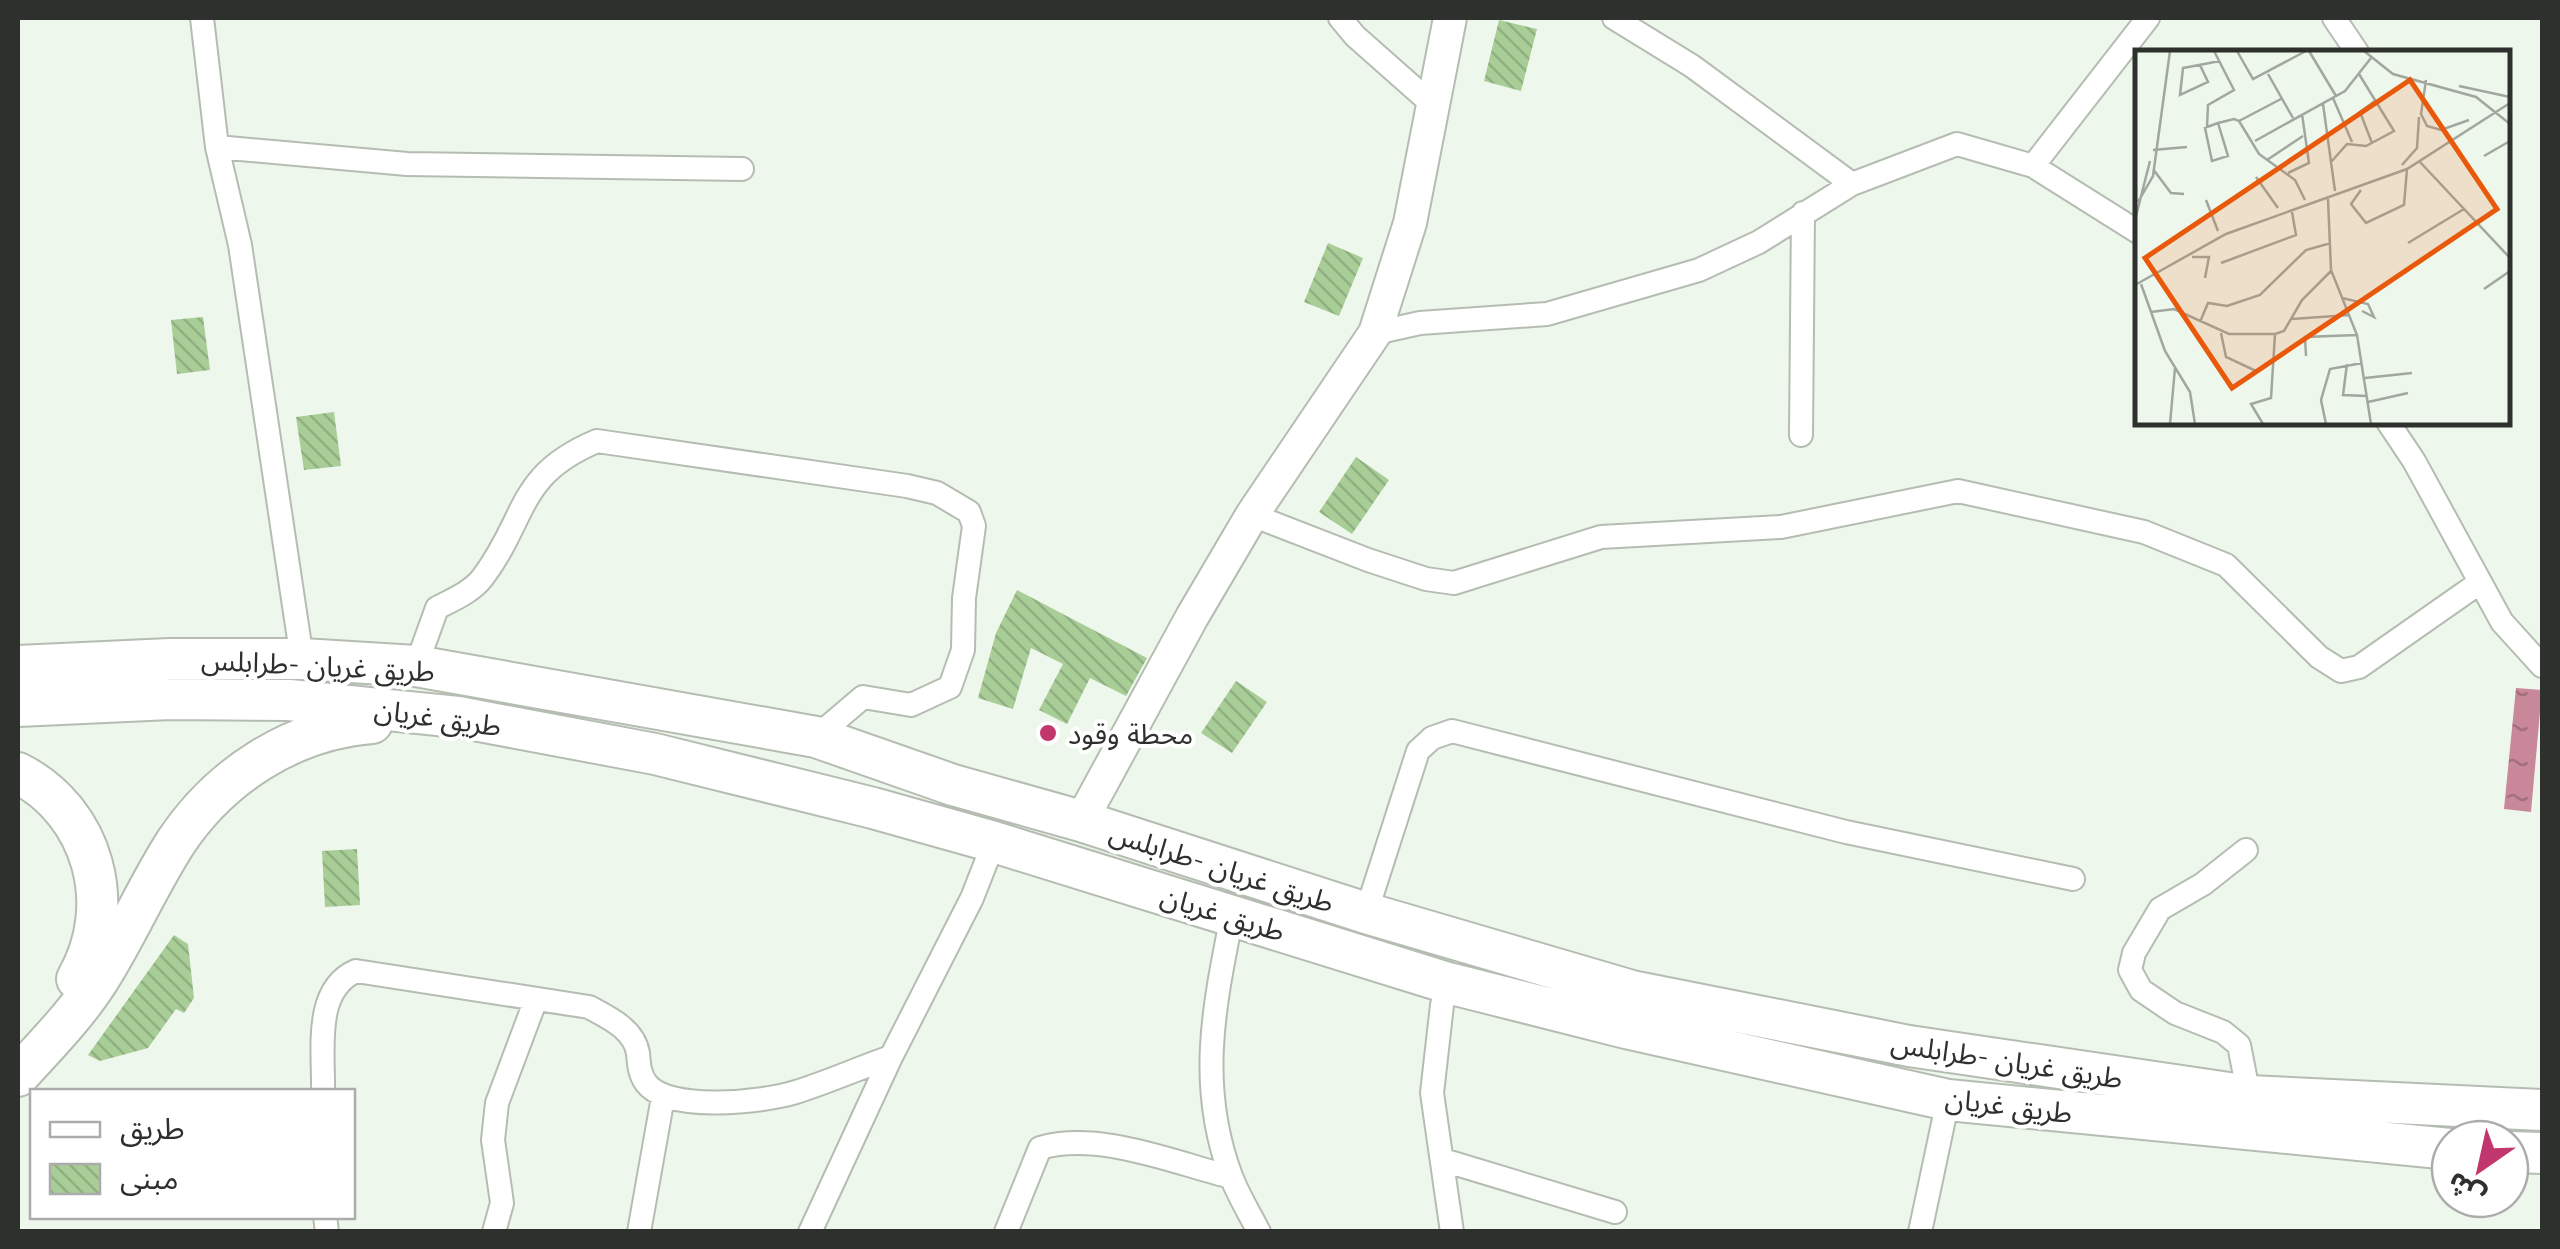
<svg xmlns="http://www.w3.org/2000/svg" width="2560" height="1249" viewBox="0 0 2560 1249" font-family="Quicksand,'Noto Sans Arabic',sans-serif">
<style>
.water{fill:url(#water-ripples)}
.building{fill:url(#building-back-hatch)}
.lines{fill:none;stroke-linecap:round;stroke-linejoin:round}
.street-casing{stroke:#b5bdb2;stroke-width:26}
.secondary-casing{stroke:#b5bdb2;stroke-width:36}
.highway-casing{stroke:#b5bdb2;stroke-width:44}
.street{stroke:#fff;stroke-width:22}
.secondary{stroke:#fff;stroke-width:32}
.highway{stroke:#fff;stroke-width:40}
.poi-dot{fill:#c1366c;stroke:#fff;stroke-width:4}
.labels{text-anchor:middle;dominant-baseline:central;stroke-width:8;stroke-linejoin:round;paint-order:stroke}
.street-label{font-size:28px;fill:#2d302c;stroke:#fff}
.poi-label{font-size:28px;fill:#2d302c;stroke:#fff;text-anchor:start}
.inset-road{fill:none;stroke:#a1a79f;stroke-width:2.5}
.view{fill:#e8590c;fill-opacity:0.15;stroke:#e8590c;stroke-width:5}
.inset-edge{fill:none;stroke:#2d302c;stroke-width:5}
</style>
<defs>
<pattern id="water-ripples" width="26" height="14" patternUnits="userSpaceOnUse" patternTransform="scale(2.5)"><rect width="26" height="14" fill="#c9879a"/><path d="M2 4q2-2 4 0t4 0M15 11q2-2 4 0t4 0" fill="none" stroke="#a46f7e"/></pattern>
<pattern id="building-back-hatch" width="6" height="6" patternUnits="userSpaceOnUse" patternTransform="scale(2.5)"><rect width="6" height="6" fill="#a8cd97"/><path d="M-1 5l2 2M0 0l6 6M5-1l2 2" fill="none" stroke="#91b082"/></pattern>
</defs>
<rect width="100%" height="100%" fill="#eef7eb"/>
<path class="water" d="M2516,688L2542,690L2531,812L2504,809Z"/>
<path class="building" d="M1499,20L1537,29L1521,91L1484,81Z
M1328,243L1363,258L1339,316L1304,302Z
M203,317L210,370L177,374L171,320Z
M334,412L341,466L304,470L296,417Z
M1356,457L1389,480L1352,534L1319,512Z
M1017,590L1147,658L1126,696L1090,678L1067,724L1039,710L1063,664L1031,648L1013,709L978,698L996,633Z
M1236,681L1267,702L1232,753L1201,733Z
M357,849L360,905L325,907L322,851Z
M174,935L188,944L194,998L184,1013L176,1009L148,1048L100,1061L88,1055Z"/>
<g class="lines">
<defs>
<path id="street" d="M202,18L217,147L240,245L302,659
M1340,18L1355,36L1433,105
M1614,18L1692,66L1852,184
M2334,18L2357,52
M217,147L407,164L742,169
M2033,166L2148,18
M1375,333L1420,323L1547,314L1699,270L1759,242L1852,184L1957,144L2033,166L2138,232
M2388,422L2414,461L2502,622L2542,666
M1801,435L1803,213
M1252,515L1368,560L1426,579L1454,583L1601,537L1781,527L1958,491L2144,532L2226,565L2319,657L2341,671L2359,667L2479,583
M416,666L437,608C452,600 472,592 483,577C528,517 516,475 597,441L907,486L937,493L969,512L974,526L964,598L963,650L950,687L911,705L863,697L816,737
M2246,850L2203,884L2160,909L2134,953L2130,970L2141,990L2175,1013L2223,1032L2239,1045L2249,1096
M1366,913L1418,751L1432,738L1452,731L1846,832L2073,879
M1232,916C1214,1006 1197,1086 1231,1176C1238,1195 1250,1214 1259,1232
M1448,983L1442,1005L1432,1093L1452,1232
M323,1092C324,1051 313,990 356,971L589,1007C609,1018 634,1029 638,1053C639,1064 639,1073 646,1083C668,1113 764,1102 796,1092C828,1082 859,1068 891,1057
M1443,1160L1615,1212
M325,1216L327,1232
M494,1232L502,1203L493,1140L497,1103L536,999
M639,1232L663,1097
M810,1232L891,1057L972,898L994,842
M1006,1232L1040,1148C1099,1131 1172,1162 1231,1177
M1920,1232L1948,1100"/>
<path id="secondary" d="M1081,821L1192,617L1252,515L1375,333L1410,223L1450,18"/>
<path id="highway" d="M18,666L170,659H302L416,666L816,737L953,785L1081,821L1366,913L1632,991L1909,1046L2249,1096L2542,1110
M18,706L170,699L289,700L458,717L655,754L873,808L994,842L1448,983L1626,1028L1948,1100L2450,1149
M18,773C94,812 119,906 77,979
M18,1076C45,1046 75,1016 97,982C126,937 147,887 176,842C220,776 292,729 372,723
M2510,1152L2542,1153"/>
</defs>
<use href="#street" class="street-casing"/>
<use href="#secondary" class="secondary-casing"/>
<use href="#highway" class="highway-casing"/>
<use href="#street" class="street"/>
<use href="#secondary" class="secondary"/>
<use href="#highway" class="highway"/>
</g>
<circle class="poi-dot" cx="1048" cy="733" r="10"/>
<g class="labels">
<g class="street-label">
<text transform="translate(318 665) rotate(3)">طريق غريان -طرابلس</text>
<text transform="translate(438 717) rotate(8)">طريق غريان</text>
<text transform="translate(1222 867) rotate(18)">طريق غريان -طرابلس</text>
<text transform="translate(1223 913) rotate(17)">طريق غريان</text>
<text transform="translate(2007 1060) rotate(9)">طريق غريان -طرابلس</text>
<text transform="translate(2009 1105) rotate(7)">طريق غريان</text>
</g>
<g class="poi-label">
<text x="1068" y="733">محطة وقود</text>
</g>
</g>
<g transform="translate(2135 50)">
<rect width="375" height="375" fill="#eef7eb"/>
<path class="inset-road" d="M102,1L118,29L171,1M174,1L201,46M229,1L258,24L341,47L375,74M65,15L73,32L45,45L48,18L85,11M133,24L158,68M291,30L286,64L292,76L306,80L334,70M324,36L375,47M198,48L217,92M188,54L200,141M104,71L124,104L160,130L170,150M83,73L93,106L77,111L70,78L72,77L83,73L99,69L104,71L146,49M72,77L73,55L99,40L79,1M120,91L210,41L236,8M237,93L225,62L240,51M18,100L52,97M349,106L375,91M132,110L168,86M196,112L212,94L231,96L259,81L224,24M285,112L375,208M267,115L282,98L284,67M18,119L36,143L49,144M153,123L174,113L167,64M121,127L143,158M226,140L216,154L231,173L269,155L272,119M193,149L196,220L222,285L236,374M71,150L83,181M3,152L18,126L35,1M0,170L15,111M0,186V218M273,193L329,159M57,207H74L70,228M86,213L161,185L157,162M6,234L30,301L55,342L60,374M0,235L91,184L272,119L375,53M349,239L375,221M207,248L233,254L239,267L227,261M16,262L39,259L94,284H140L149,281L167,250L196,221M157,269L214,265M65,272L73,253L92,256L125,245L171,200L196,193M86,283L91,307L121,321M171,306L170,287L222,285M212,314L208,345L232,346M230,328L277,323M233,352L273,343M35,374L40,318M128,374L116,354L136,348L140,284M191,374L186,350L195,319L227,313"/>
<path class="view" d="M275,30L362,159L97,338L10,208Z"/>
<rect width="375" height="375" class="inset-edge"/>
</g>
<rect width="2560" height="1249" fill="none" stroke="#2d302c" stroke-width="40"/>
<rect x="30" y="1089" width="325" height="130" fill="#ffffff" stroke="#abacab" stroke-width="2.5"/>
<rect x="50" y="1122" width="50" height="15" fill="#ffffff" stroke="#abacab" stroke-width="2.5"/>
<text x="120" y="1139" font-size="30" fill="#2d302c">طريق</text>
<rect x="50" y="1164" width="50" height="30" fill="url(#building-back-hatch)" stroke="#abacab" stroke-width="2.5"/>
<text x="120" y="1189" font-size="30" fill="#2d302c">مبنى</text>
<g transform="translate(2480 1169) rotate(214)"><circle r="48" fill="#ffffff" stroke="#abacab" stroke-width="2.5"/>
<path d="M0-8L18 38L0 25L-18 38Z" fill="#c1366c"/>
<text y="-15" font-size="28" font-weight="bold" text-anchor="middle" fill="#2d302c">ش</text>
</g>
</svg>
